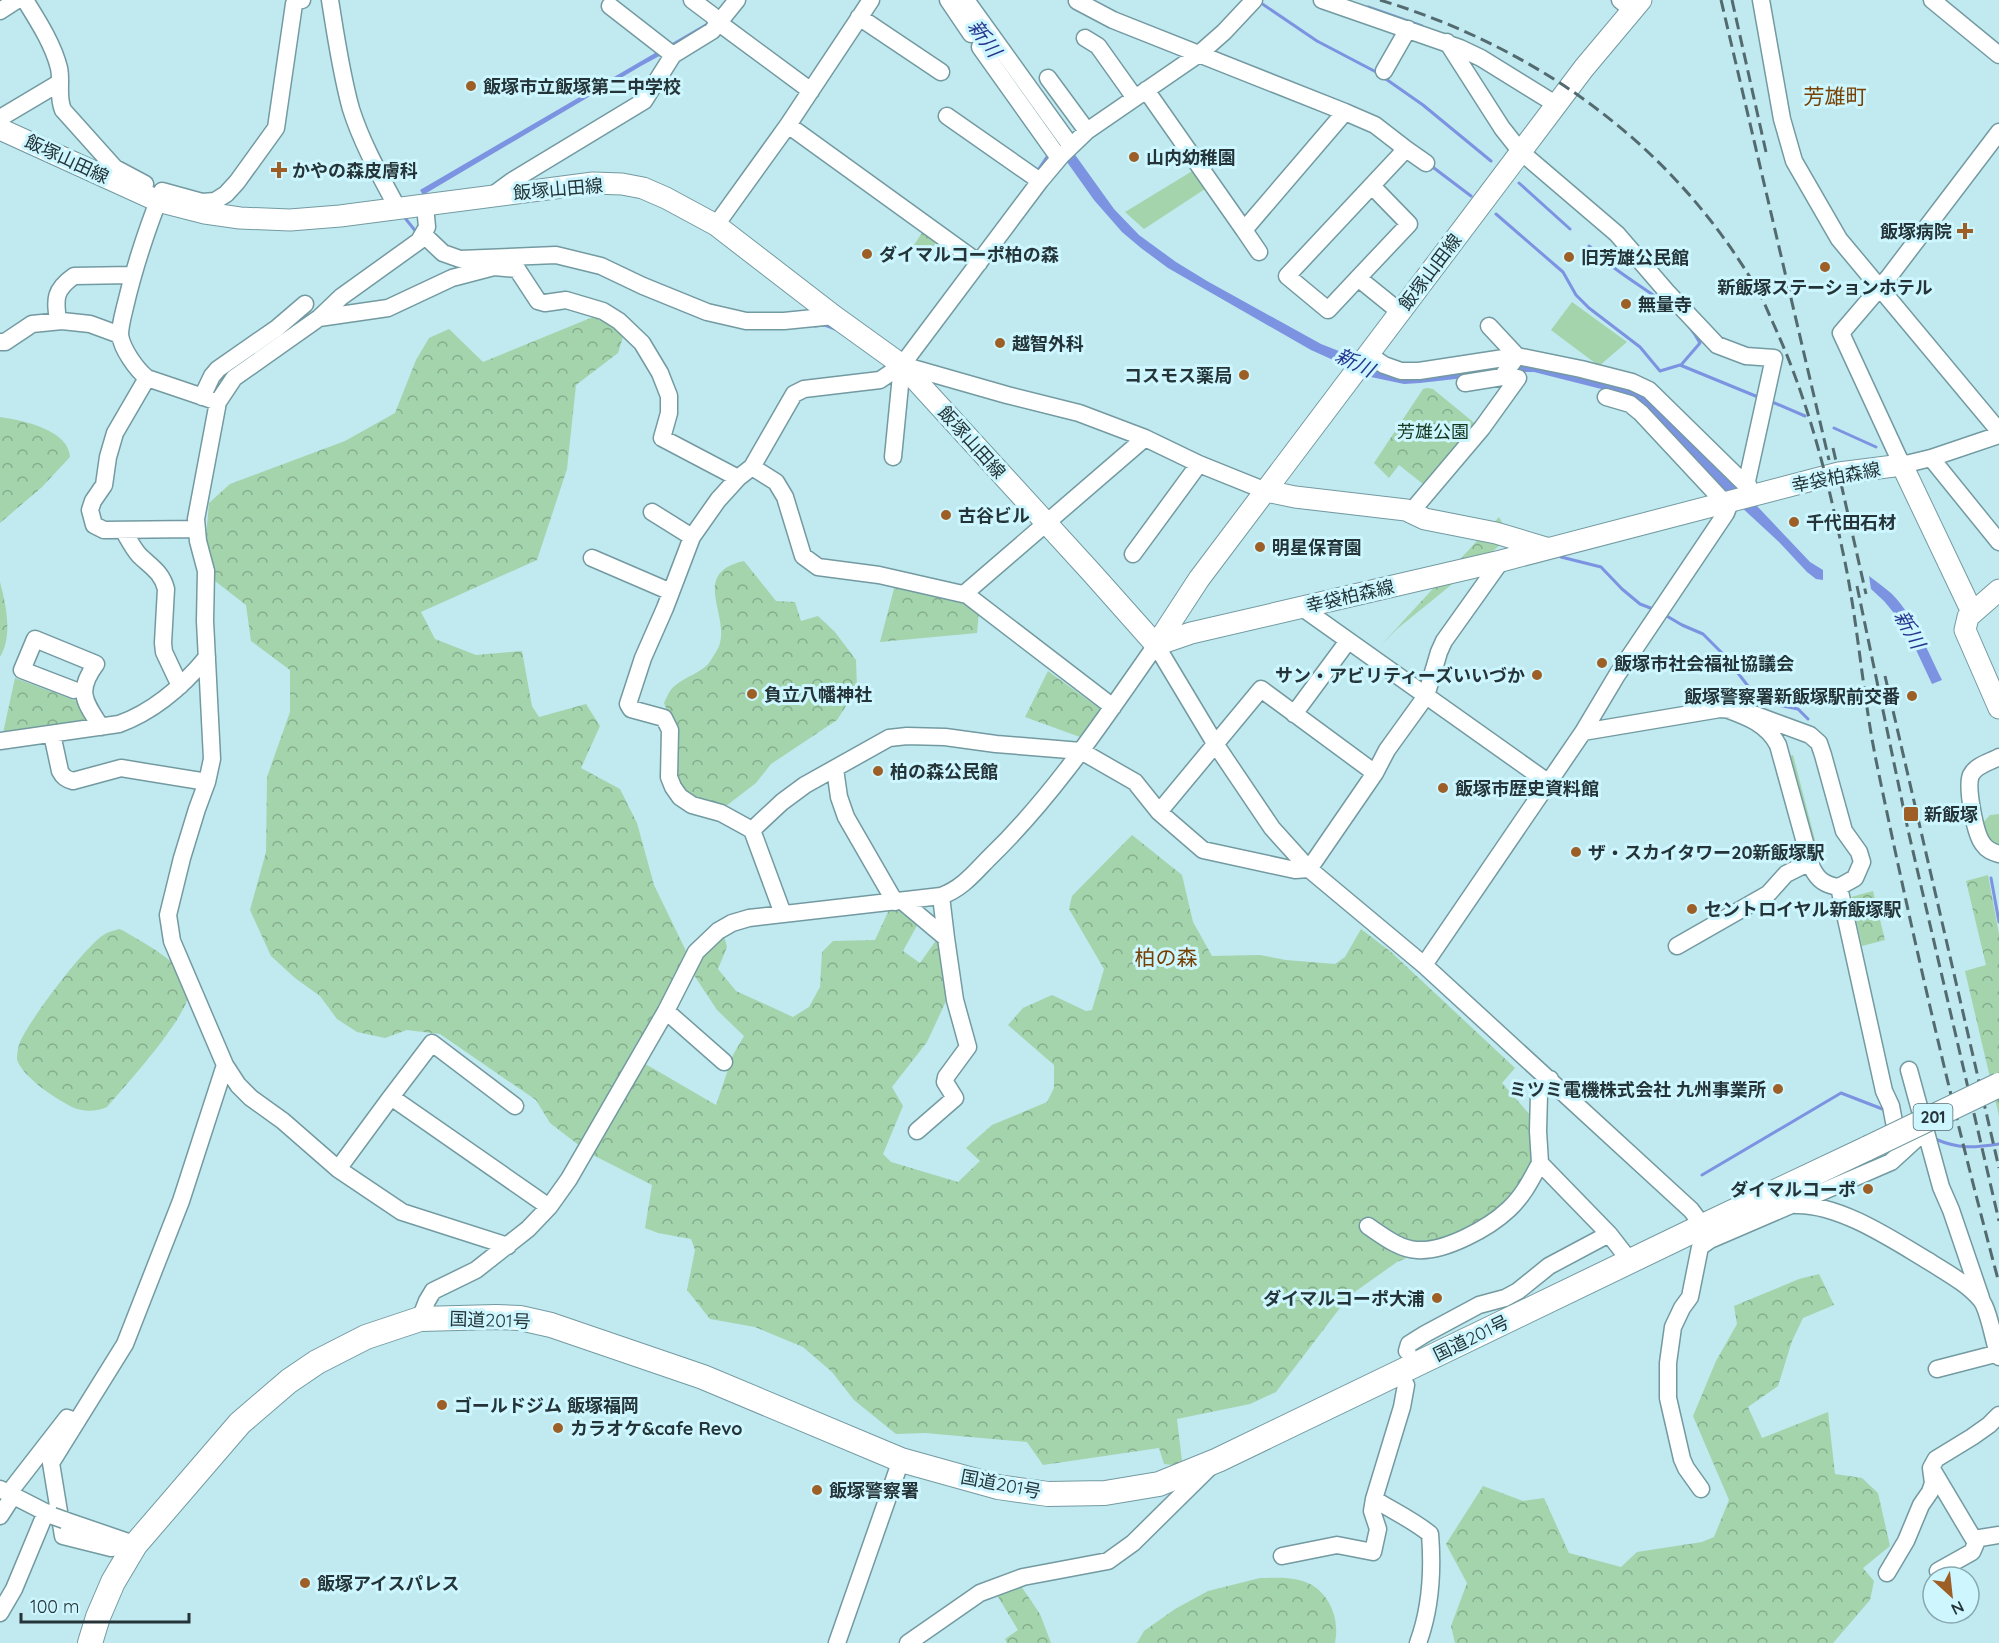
<svg xmlns="http://www.w3.org/2000/svg" width="1999" height="1643" viewBox="0 0 1999 1643" font-family="Quicksand,'Noto Sans JP',sans-serif">
<style>
.grass{fill:#a3d4ac}
.forest{fill:url(#forest-crowns)}
.water{fill:#7c93e1}
.lines{fill:none;stroke-linecap:round;stroke-linejoin:round}
.stream{stroke:#7c93e1;stroke-width:3}
.minor-casing{stroke:#739aa1;stroke-width:19}
.major-casing{stroke:#739aa1;stroke-width:23}
.highway-casing{stroke:#739aa1;stroke-width:26}
.minor{stroke:#fff;stroke-width:16}
.major{stroke:#fff;stroke-width:21}
.highway{stroke:#fff;stroke-width:24}
.rail{stroke:#536a6f;stroke-width:3;stroke-dasharray:12 6;stroke-linecap:butt}
.minor-bridge-casing{stroke:#739aa1;stroke-width:19;stroke-linecap:butt}
.highway-bridge-casing{stroke:#739aa1;stroke-width:26;stroke-linecap:butt}
.minor-bridge{stroke:#fff;stroke-width:16}
.highway-bridge{stroke:#fff;stroke-width:24}
.poi-dot{fill:#9d5f25;stroke:#cdf6fe;stroke-width:2}
.labels{text-anchor:middle;dominant-baseline:central;stroke-width:6;stroke-linejoin:round;paint-order:stroke}
.shield{fill:#cdf6fe;stroke:#576e73;stroke-width:1.5}
.shield-label{font-size:16px;font-weight:bold;fill:#243438}
.poi-label{font-size:18px;font-weight:bold;fill:#243438;stroke:#cdf6fe;text-anchor:start}
.street-label{font-size:18px;fill:#243438;stroke:#cdf6fe}
.park-label{font-size:18px;fill:#13341c;stroke:#cdf6fe}
.water-label{font-size:20px;font-style:italic;fill:#27358f;stroke:#cdf6fe}
.quarter-label{font-size:21px;fill:#784104;stroke:#cdf6fe}
</style>
<defs>
<pattern id="forest-crowns" width="20" height="18" patternUnits="userSpaceOnUse" patternTransform="scale(1.5)"><rect width="20" height="18" fill="#a3d4ac"/><path d="M2 6a3 3 0 1 1 6 0M12 15a3 3 0 1 1 6 0" fill="none" stroke="#85ad8d"/></pattern>
</defs>
<rect width="100%" height="100%" fill="#c0e9f0"/>
<path class="grass" d="M1194,170L1208,187L1144,229L1125,212Z
M1572,302L1627,342L1599,366L1551,330Z
M1793,755L1816,844L1809,846L1786,757Z
M1999,814V849L1991,845L1981,825L1990,815Z"/>
<path class="forest" d="M924,230L937,241L927,255L912,248Z
M593,317L610,324L623,337L618,353L576,385L567,469L537,560L421,612L435,639L476,655L522,651L532,706L539,717L586,704L600,726L581,768L620,789L637,823L654,885L686,951L659,1006L580,1146L550,1123L536,1100L440,1034L407,1030L385,1038L357,1032L337,1019L320,996L295,978L271,956L250,910L266,852L267,777L290,712V670L251,641L246,605L215,581L206,537L209,503L230,484L345,441L395,413L416,360L429,338L449,329L483,362Z
M1427,388L1433,389L1478,426L1428,488L1399,465L1389,478L1374,463L1423,389Z
M0,417C22,420 69,430 70,457L42,487L0,523Z
M1499,517L1510,537L1397,629L1382,644Z
M744,561L776,601L795,602L801,621L818,616L835,632L856,660L857,689L837,720L771,764L756,783L726,806L715,807L694,801L680,788L675,776L674,727L664,703C666,699 668,694 670,691C680,677 703,674 711,660C714,655 719,648 720,643C728,612 691,573 744,561Z
M0,582C6,605 13,635 0,657Z
M895,585L961,599L979,611L977,633L880,642Z
M1048,671L1103,711L1080,737L1025,717Z
M15,678L82,703L90,721L3,733Z
M1132,835L1182,875L1193,922L1212,956L1260,955L1286,960L1335,964L1345,957L1361,929L1391,952L1515,1068L1502,1083L1532,1117L1536,1162L1506,1207L1459,1236L1397,1262L1349,1296L1276,1392L1250,1404L1177,1419L1182,1461L1173,1465L1164,1464L1159,1448L1043,1465L1027,1442L925,1433L896,1434L854,1400L832,1372L803,1347L755,1327L710,1319L687,1290L695,1250L691,1239L658,1233L645,1228L652,1185L589,1153L642,1062L716,1105L733,1055L744,1036L717,1010L692,972L699,957L724,936L727,947L718,969L736,991L793,1017L809,1007L820,987L822,952L833,941L875,940L889,910L903,909L919,922L903,951L920,963L937,939L940,943L947,999L927,1042L892,1087L903,1106L883,1154L891,1162L958,1182L980,1161L966,1148L992,1125L1047,1102L1054,1088V1065L1008,1025L1023,1008L1052,995L1086,1011L1092,1010L1104,969L1069,909L1072,896Z
M1988,875L1999,934V1116L1965,971L1986,965L1966,881Z
M1873,891L1885,940L1862,946L1851,897Z
M119,929L124,931C146,945 180,960 189,987C196,1009 123,1088 107,1107C96,1112 83,1112 72,1107C56,1099 21,1076 17,1059C17,1055 18,1048 19,1045C25,1025 84,948 102,936C107,932 113,931 119,929Z
M1819,1274L1834,1305L1803,1318L1792,1341L1778,1386L1748,1407L1762,1438L1828,1412L1835,1474L1862,1478L1878,1493L1890,1546L1863,1568L1874,1581L1870,1600L1833,1643H1455L1451,1626L1467,1583L1446,1544L1483,1486L1523,1501L1544,1498L1569,1553L1621,1567L1637,1552L1702,1542L1714,1537L1729,1500L1693,1416L1716,1361L1737,1324L1734,1306L1799,1279Z
M1260,1578C1271,1578 1283,1577 1294,1579C1325,1583 1341,1614 1335,1643H1137L1144,1631L1175,1609L1208,1591Z
M1021,1586L1040,1614L1051,1643H1007L1005,1639L1018,1630L997,1595Z"/>
<path class="water" d="M952,0H964L1114,209L1139,235L1176,262L1207,281L1321,344L1349,355L1380,369L1518,362L1638,388L1739,487L1810,562L1823,570V580L1816,579L1807,572L1779,542L1739,505L1659,420L1633,397L1534,372H1517L1420,383L1404,384L1371,377L1311,350L1168,268L1141,248L1122,232L1094,200Z
M710,21L700,34L641,66L423,195L420,190Z
M1869,576C1877,582 1885,588 1892,594C1915,618 1927,650 1942,680L1932,684L1910,637L1898,618L1884,601L1871,589Z"/>
<g class="lines">
<path class="stream" d="M1258,1L1317,41L1378,73
M1368,7L1422,26
M1383,77L1423,105L1491,161
M1430,165L1471,196
M1036,173L1049,154
M1519,183L1570,229
M1496,214L1563,272L1576,295L1589,308L1640,347L1660,371L1680,365L1758,397
M405,218L417,233
M1589,246C1597,253 1605,260 1613,267C1644,291 1681,307 1700,343L1681,365
M815,326L825,325L835,329
M1770,401L1805,416
M1834,428L1876,447
M1561,557L1601,567L1622,589L1640,604L1653,609
M1665,615L1682,625L1703,634L1723,654L1748,686L1768,703L1798,709L1808,719
M1991,878L1999,922
M1935,1139C1959,1149 1973,1148 1999,1144
M1702,1175L1841,1093L1885,1110"/>
<defs>
<path id="minor" d="M25,0C38,21 53,44 59,68C62,82 57,96 63,110L115,168L145,184
M330,0C336,37 341,73 351,109C362,144 381,177 398,209
M692,0L712,15L719,23L811,91
M948,0L971,34
M966,0L1071,146
M1322,0L1460,48L1481,58L1557,105
M1620,0L1632,10
M1761,0L1782,119L1794,161L1839,239L1999,431
M1932,0L1999,55
M1077,1L1113,20L1345,112L1375,125L1406,149L1287,276L1328,310L1358,278L1400,312
M610,6L673,55
M0,11L17,0
M859,17L941,72
M1085,38L1098,46L1135,98
M1447,42L1502,128L1521,152L1617,234L1667,292L1717,345L1746,356L1774,358L1747,481L1751,495
M980,47L1059,158
M1384,71L1408,29
M1048,78L1087,131
M1146,90L1244,230
M947,116L1040,181
M0,118L59,83
M788,125L979,263
M1999,132L1888,278L1841,333L1902,465L1931,458L1999,435
M1406,149L1426,163
M493,195L512,181L644,101L673,55L712,31L737,0
M425,206L427,227L419,241L341,297L319,318L234,378L218,402L196,519L198,541L206,571L205,621L212,759L207,782L197,809L182,858L168,915L172,941L225,1065L238,1085L251,1098L283,1121L338,1169L402,1212L508,1246
M716,225L788,125L871,0
M424,235L443,253L460,259L556,255L601,266L643,286L707,312L746,321H784L834,316
M1259,252L1244,230L1345,112
M1358,278L1409,224L1372,186
M319,318L388,308L452,278L494,267L517,269L538,301L545,303L566,300L603,311L619,321L642,343L660,373L669,396V413L662,438L738,478
M58,321C55,299 54,290 74,276L132,275
M1489,326L1517,356
M0,342H5L32,324L62,321L90,324L120,335
M1369,355L1384,365L1401,371H1419L1517,356
M902,365L1007,395L1079,413L1145,438L1199,464L1266,491
M147,378L115,433L108,457L104,485L93,501L90,510L94,525L104,530L197,529
M1465,383L1502,377L1517,356L1581,369L1632,382L1649,390L1747,486
M202,397L212,376L218,369L277,328L305,304
M1606,397L1630,404L1641,413L1724,502
M218,402L147,378C136,369 122,349 120,335C120,326 123,315 125,307C134,268 147,229 162,191L202,202L215,201L226,194L237,182L276,128L294,4L296,1L302,0
M893,457L902,365
M1931,458L1999,542
M752,467L776,482L785,497L803,556L818,567L879,575L967,595L1113,707
M652,512L692,537
M1411,512L1482,428L1518,378
M123,530C128,538 132,547 139,555C150,566 162,572 166,589L163,643L164,652L180,686
M1133,554L1199,464
M592,558L671,592
M964,594L1145,438
M1301,607L1549,783
M74,690L22,670L35,639L96,664C76,691 84,701 101,727
M1294,714L1348,641
M1583,732L1617,675L1726,513L1731,500
M52,734L60,771C63,777 66,779 73,781L121,768L207,782
M0,741L119,724C155,711 183,686 207,657
M1999,757C1990,762 1976,765 1971,775C1966,787 1975,834 1983,844C1987,850 1992,852 1999,854
M835,769L839,797L846,817L895,902
M1159,812L1261,689L1375,773
M752,830L782,802L805,785L889,738L907,736L945,737L996,744L1081,751L1135,782L1159,812L1203,850L1295,870L1309,869
M1309,869L1375,773L1387,750L1426,696L1439,652L1444,641L1501,561
M1839,887L1884,1091L1891,1106L1898,1143
M941,896L946,938
M902,901L946,938L955,1000L968,1047L946,1077L945,1082L955,1098L917,1131
M783,914L752,830L721,813L692,805L680,797L673,787L669,777L670,730L664,718L631,709L628,704L643,658L665,608L692,537L718,500L738,478L752,467L794,394L804,389L880,380L902,365L1040,181L1061,156L1087,131L1199,54L1224,32L1254,0
M1677,946L1768,894L1786,874L1810,862
M1424,965L1583,732L1720,709L1745,711L1810,735L1819,743L1823,755L1844,831L1859,852L1862,862L1855,878L1839,887C1825,885 1818,880 1812,868L1778,745C1767,724 1748,717 1726,709
M666,1011L724,1062
M1909,1070L1941,1187L1951,1210L1981,1298
M1550,1079L1539,1094L1538,1131L1540,1163L1609,1234L1630,1261
M391,1097L432,1043L515,1106
M338,1169L391,1097L549,1207
M1796,1205C1840,1204 1893,1240 1930,1262C1947,1273 1968,1284 1981,1300C1989,1310 1994,1343 1999,1357
M1368,1226C1383,1236 1399,1249 1417,1250C1445,1252 1489,1228 1509,1209C1523,1196 1531,1180 1540,1163
M420,1319L427,1301L433,1291L476,1270L528,1229L549,1207L569,1179L666,1011L696,952L718,931L732,923L749,918L941,896C962,889 975,872 990,857C1055,794 1104,719 1156,645L1216,745L1272,828L1309,869L1424,965L1691,1210L1703,1226L1710,1240L1891,1162L1926,1130
M1407,1351L1409,1344L1425,1334L1479,1305L1505,1298L1518,1291L1549,1266L1609,1234
M1937,1369L1999,1353
M1406,1385L1402,1407L1374,1499C1393,1511 1413,1520 1430,1534C1433,1571 1431,1608 1418,1643
M1932,1469L1976,1543L1972,1552L1938,1571
M0,1489L53,1516
M1701,1489L1686,1468L1682,1459L1668,1398V1363L1673,1327L1682,1308L1690,1297L1700,1247L1710,1240
M8,1494L67,1418L75,1421
M0,1516L13,1496
M64,1520L131,1543
M1974,1539L1999,1535
M135,1545L111,1548L63,1536L51,1463L125,1344L181,1201L225,1065
M1282,1556L1337,1545L1373,1552L1378,1529L1372,1511L1374,1499
M1887,1573L1906,1541L1921,1505L1930,1492L1933,1483L1931,1468L1936,1459L1972,1437L1989,1425L1999,1415
M0,1613L14,1589L46,1512
M837,1643L901,1460
M908,1643L980,1593L1023,1577L1108,1561L1133,1543L1212,1465"/>
<path id="major" d="M0,129L158,201L205,213L240,218L290,220L340,216L593,183L622,184L643,188L666,198L716,225L834,316L902,365L1092,573L1156,645
M1266,491L1295,497L1406,510L1425,519L1496,533L1546,548
M1999,590L1968,617L1965,630L1999,708
M1156,645L1191,633L1501,561L1839,473L1902,465L1972,612
M1156,645L1199,579L1584,68L1641,0"/>
<path id="highway" d="M90,1643L98,1617L113,1582L135,1545L240,1423L289,1381L317,1362L366,1337L420,1319L496,1317L520,1318L551,1325L703,1377L901,1460L998,1487L1048,1494L1105,1493L1159,1484L1218,1460L1703,1226L1868,1148"/>
</defs>
<use href="#minor" class="minor-casing"/>
<use href="#major" class="major-casing"/>
<use href="#highway" class="highway-casing"/>
<use href="#minor" class="minor"/>
<use href="#major" class="major"/>
<use href="#highway" class="highway"/>
<path class="rail" d="M1380,0C1538,48 1673,145 1757,289C1763,299 1768,312 1773,323C1806,394 1826,471 1842,548C1858,619 1862,693 1877,765C1913,939 1953,1111 1999,1283
M1721,0L1829,460
M1732,0L1766,152
M1833,448L1866,594
M1857,586L1908,830L1999,1221
M1885,676L1999,1168"/>
<defs>
<path id="minor-bridge" d="M53,1516L64,1520"/>
<path id="highway-bridge" d="M1868,1148L1999,1085"/>
</defs>
<use href="#minor-bridge" class="minor-bridge-casing"/>
<use href="#highway-bridge" class="highway-bridge-casing"/>
<use href="#minor-bridge" class="minor-bridge"/>
<use href="#highway-bridge" class="highway-bridge"/>
</g>
<g class="poi-dot">
<circle cx="471" cy="86" r="6"/>
<circle cx="1134" cy="157" r="6"/>
<path d="M276 161h6v6h6v6h-6v6h-6v-6h-6v-6h6z"/>
<path d="M1962 222h6v6h6v6h-6v6h-6v-6h-6v-6h6z"/>
<circle cx="867" cy="254" r="6"/>
<circle cx="1569" cy="257" r="6"/>
<circle cx="1825" cy="267" r="6"/>
<circle cx="1626" cy="304" r="6"/>
<circle cx="1000" cy="343" r="6"/>
<circle cx="1244" cy="375" r="6"/>
<circle cx="946" cy="515" r="6"/>
<circle cx="1794" cy="522" r="6"/>
<circle cx="1260" cy="547" r="6"/>
<circle cx="1602" cy="663" r="6"/>
<circle cx="1537" cy="675" r="6"/>
<circle cx="752" cy="694" r="6"/>
<circle cx="1912" cy="696" r="6"/>
<circle cx="878" cy="771" r="6"/>
<circle cx="1443" cy="788" r="6"/>
<rect x="1903" y="806" width="16" height="16" rx="3"/>
<circle cx="1576" cy="852" r="6"/>
<circle cx="1692" cy="909" r="6"/>
<circle cx="1778" cy="1089" r="6"/>
<circle cx="1868" cy="1189" r="6"/>
<circle cx="1437" cy="1298" r="6"/>
<circle cx="442" cy="1405" r="6"/>
<circle cx="558" cy="1428" r="6"/>
<circle cx="817" cy="1490" r="6"/>
<circle cx="305" cy="1583" r="6"/>
</g>
<g class="labels">
<rect class="shield" x="1913.5" y="1104" width="39" height="26" rx="4.5"/>
<g class="shield-label">
<text x="1933" y="1117">201</text>
</g>
<g class="poi-label">
<text x="483" y="86">飯塚市立飯塚第二中学校</text>
<text x="1146" y="157">山内幼稚園</text>
<text x="292" y="170">かやの森皮膚科</text>
<text x="1952" y="231" text-anchor="end">飯塚病院</text>
<text x="879" y="254">ダイマルコーポ柏の森</text>
<text x="1581" y="257">旧芳雄公民館</text>
<text x="1825" y="287" text-anchor="middle">新飯塚ステーションホテル</text>
<text x="1638" y="304">無量寺</text>
<text x="1012" y="343">越智外科</text>
<text x="1232" y="375" text-anchor="end">コスモス薬局</text>
<text x="958" y="515">古谷ビル</text>
<text x="1806" y="522">千代田石材</text>
<text x="1272" y="547">明星保育園</text>
<text x="1614" y="663">飯塚市社会福祉協議会</text>
<text x="1525" y="675" text-anchor="end">サン・アビリティーズいいづか</text>
<text x="764" y="694">負立八幡神社</text>
<text x="1900" y="696" text-anchor="end">飯塚警察署新飯塚駅前交番</text>
<text x="890" y="771">柏の森公民館</text>
<text x="1455" y="788">飯塚市歴史資料館</text>
<text x="1924" y="814">新飯塚</text>
<text x="1588" y="852">ザ・スカイタワー20新飯塚駅</text>
<text x="1704" y="909">セントロイヤル新飯塚駅</text>
<text x="1766" y="1089" text-anchor="end">ミツミ電機株式会社 九州事業所</text>
<text x="1856" y="1189" text-anchor="end">ダイマルコーポ</text>
<text x="1425" y="1298" text-anchor="end">ダイマルコーポ大浦</text>
<text x="454" y="1405">ゴールドジム 飯塚福岡</text>
<text x="570" y="1428">カラオケ&amp;cafe Revo</text>
<text x="829" y="1490">飯塚警察署</text>
<text x="317" y="1583">飯塚アイスパレス</text>
</g>
<g class="street-label">
<text transform="translate(67 159) rotate(25)">飯塚山田線</text>
<text transform="translate(558 189) rotate(-5)">飯塚山田線</text>
<text transform="translate(1430 272) rotate(-53)">飯塚山田線</text>
<text transform="translate(972 442) rotate(48)">飯塚山田線</text>
<text transform="translate(1836 477) rotate(-11)">幸袋柏森線</text>
<text transform="translate(1350 596) rotate(-13)">幸袋柏森線</text>
<text transform="translate(490 1320) rotate(2)">国道201号</text>
<text transform="translate(1471 1338) rotate(-26)">国道201号</text>
<text transform="translate(1001 1484) rotate(11)">国道201号</text>
</g>
<g class="park-label">
<text x="1433" y="431">芳雄公園</text>
</g>
<g class="water-label">
<text transform="translate(985 38) rotate(54)">新川</text>
<text transform="translate(1355 362) rotate(26)">新川</text>
<text transform="translate(1910 629) rotate(61)">新川</text>
</g>
<g class="quarter-label">
<text x="1835" y="96">芳雄町</text>
<text x="1166" y="957">柏の森</text>
</g>
</g>
<g transform="translate(1951 1595) rotate(153)"><circle r="28" fill="#cdf6fe" stroke="#89a8af" stroke-width="1.5"/>
<path d="M0-4.5L10 22L0 15L-10 22Z" fill="#9d5f25"/>
<text y="-9" font-size="16" font-weight="bold" text-anchor="middle" fill="#243438">N</text>
</g>
<path d="M21 1613v9h168v-9" fill="none" stroke="#243438" stroke-width="3"/>
<text x="30" y="1613" font-size="18" fill="#243438" stroke="#cdf6fe" stroke-width="4.5" paint-order="stroke">100 m</text>
</svg>
